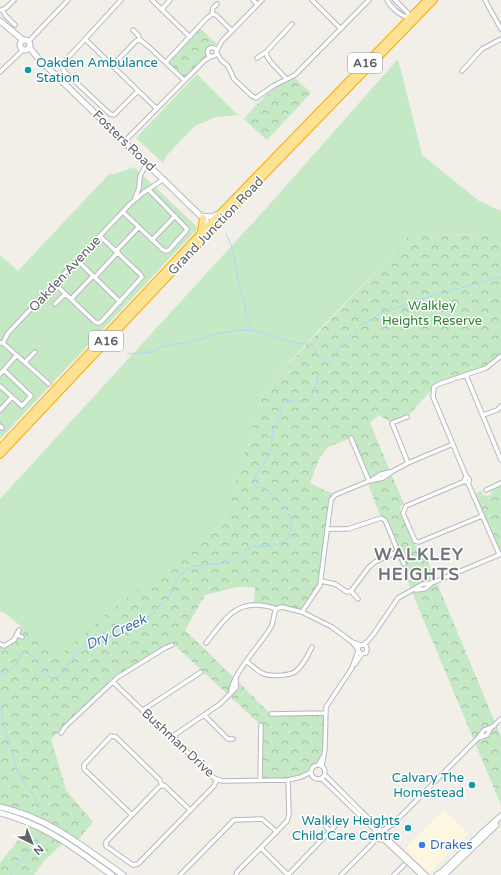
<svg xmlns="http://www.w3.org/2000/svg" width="501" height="875" viewBox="0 0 501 875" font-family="'Varela Round',sans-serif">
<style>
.commercial{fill:#fef7e0}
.grass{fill:#c5e8c5}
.forest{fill:url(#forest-crowns)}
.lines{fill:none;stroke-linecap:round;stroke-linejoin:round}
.stream{stroke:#aadaff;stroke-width:1}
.street-casing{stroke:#b5b8bc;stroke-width:5.5}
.secondary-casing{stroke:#b6babf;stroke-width:7}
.highway-casing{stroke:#f9ab00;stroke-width:8}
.street{stroke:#fff;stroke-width:3.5}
.secondary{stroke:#fff;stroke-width:5}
.highway{stroke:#fde293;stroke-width:6}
.culture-dot{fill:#0f9aa8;stroke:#fff;stroke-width:1.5}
.shop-dot{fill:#3f7fe0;stroke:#fff;stroke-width:1.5}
.labels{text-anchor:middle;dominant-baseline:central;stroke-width:3;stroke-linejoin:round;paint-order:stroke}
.shield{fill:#fff;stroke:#8f9295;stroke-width:1}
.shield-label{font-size:12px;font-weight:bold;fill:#5f6368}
.culture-label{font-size:13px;fill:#0d838f;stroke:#fff;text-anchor:end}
.street-label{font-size:13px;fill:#5f6368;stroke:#fff}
.park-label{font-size:13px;fill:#348238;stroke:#fff}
.shop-label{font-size:13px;fill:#366cbe;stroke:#fff;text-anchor:start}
.water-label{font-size:14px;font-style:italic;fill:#4174aa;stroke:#fff}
.district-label{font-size:17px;font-weight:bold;letter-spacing:1px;fill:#70757a;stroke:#fff}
</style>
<defs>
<pattern id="forest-crowns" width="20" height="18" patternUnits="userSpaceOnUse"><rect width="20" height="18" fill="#c5e8c5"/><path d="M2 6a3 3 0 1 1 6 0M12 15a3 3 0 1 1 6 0" fill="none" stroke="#a3c0a4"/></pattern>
</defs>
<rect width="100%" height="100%" fill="#f1efe8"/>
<path class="commercial" d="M444,809L468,834L429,873L405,849Z"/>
<path class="grass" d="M398,59L422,155L479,201L501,211V234L410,235L319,330L264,390L223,524L58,658L5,613L0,611V499L270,204Z
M197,74L238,115L216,117L195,126L166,156L163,163L136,138Z
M134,167L198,228L0,439V255L18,271L110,173L112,175Z"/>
<path class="forest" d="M200,28L217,44L208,48L206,56L186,76L183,77L169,64V61Z
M295,78L311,93L267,140L244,119L260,101L277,86Z
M501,234V356L486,368L435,386L407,417L392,423L379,415L370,423L404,504L399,507L417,549L422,547L501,737V805L381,518L351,438L328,447L319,459L310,483L335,495L331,500L320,585L302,612L254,605L255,587H237L205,595L185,630L271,714L325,711V752L322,766L288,780H260L261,725L171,642L117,677L51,739L66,790L93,822L76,842L37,819L0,807V644L4,646L14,640L21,628L34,633L58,657L117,605L223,524L264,390L410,235Z
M501,485V551L498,549L475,494L481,491L483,495L488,496L491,494L493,488Z
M30,825L62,844L43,862L34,875H0V863Z"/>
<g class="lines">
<path class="stream" d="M226,234C236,251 235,272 240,290C241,295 244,300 245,305C247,315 245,323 254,331L297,343L309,344L312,345L321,359
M127,354L150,352L164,346L192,342L220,333L239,330L253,331
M0,675L5,674L9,669L16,665L22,652L23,651C37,656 40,670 50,678L57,677L64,672L76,653L84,646L88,647L103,641L149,618L160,605L168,599L173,587L180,575L193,566L218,564L233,560L243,555L246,549L253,547L273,546L285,541L288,538L292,525L289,515L284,506L264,488L255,487C249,475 269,462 271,449C272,443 271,437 273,431C274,427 277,424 279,420C282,414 280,405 286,400L302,402L309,399L314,393L318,376L329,365L344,341L362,324L386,311L428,297L501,277
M0,706L4,726L18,772L41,807
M11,875L13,869L39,840"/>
<defs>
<path id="street" d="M121,0L65,61C61,66 62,69 66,73L110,114L114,115L138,91
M152,0L190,37
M253,0L257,4
M312,0L341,29
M387,0C391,8 401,16 409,18L408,13L395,0
M485,0L501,29
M162,9L170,0
M1,10L6,8L14,0
M2,10L6,16L15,25
M212,14L213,8L217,4
M133,30L138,35L140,40
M85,39L157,109
M28,42L68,0
M207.5 52a4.5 4.5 0 1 1 9 0a4.5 4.5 0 1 1-9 0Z
M217,50L222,41L262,0
M217,53L221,60L228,66L234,79L252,96L256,98L273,86L295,75L369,0
M257,58L266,52
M166,62L206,19L212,14L216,15L232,31
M112,66L136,41L140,40L148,46L184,80
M462,71L482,49L501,39
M0,72L23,50
M286,79C281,71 266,61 266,52L292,24
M125,141L204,61L211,56
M135,198L139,188L140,176L147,163
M123,212L163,250L166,251L169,250L186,231L187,229L148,189
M152,240L175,216
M116,251L139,227
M77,260L120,302
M95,277L118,252
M55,284L95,322L98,323L101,322L142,277L141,275L100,236
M71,299L93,276
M55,304L65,294
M0,343H3L8,333L130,204L143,193L164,179
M3,343L49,384
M25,362L35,352
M0,374L17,355
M466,375L501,460
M0,386L22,406L31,396L4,370
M0,410L12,397
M483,415L497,410L501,406
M407,417L392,423L408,463
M0,426L2,428
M351,438L369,481
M464.5 480a2.5 2.5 0 1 1 5 0a2.5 2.5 0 1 1-5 0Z
M467,478L433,397L434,387L439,384L486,368L501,356
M372,480L381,474L390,472
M465,481L406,506L403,513L415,541L419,542L482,516
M468,483L499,554
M486,490L501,483
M327,529H348L381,518L385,520L397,549V552L400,555L404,564
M321,581L335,584L347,592L351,591L369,567L375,562L397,552
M416,590L425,589L432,583L501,554
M351,591L358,599
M302,612L320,585L331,500L335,495L369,481L383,478L393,471L408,463L453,444
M17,635L22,637
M206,643C221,625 232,603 258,605C265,606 270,606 276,609L282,607L302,612L332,627L352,642L361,645
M353,643L361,654L366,653L367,650L366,646L363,645L359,646L358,649
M0,644L4,646L14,640L19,630
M362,645L367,642L373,635L398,598L423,584L432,583
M247,662C252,665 257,671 262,673C269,677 291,676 296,671C303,666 308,655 312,647
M355,664L362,654
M113,682L168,735L174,736L177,742L214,778L222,781L288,780L301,777L311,772
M231,693C230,676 262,643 271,627C274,621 273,615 276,609
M143,710L201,672
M271,714L325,713
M204,715L228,739H233
M61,733L65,727L118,677L165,648L172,645
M174,736L176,734L220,704L236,688V679
M478,738L487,735L490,729L501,719
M311 772a7 7 0 1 1 14 0a7 7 0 1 1-14 0Z
M318,765L324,755
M322,766L325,749L326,707L352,668L358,651
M325,775L376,826L381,830
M322,779L374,829L377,834
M260,780L261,725
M190,810L164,785L159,787L106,842V846L130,863L133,865L138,864L214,786L217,779
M132,815L84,769V765L111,736L116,737L160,780L162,786
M325,826L330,831
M383,830L392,825L478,738L484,730L494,726
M377 835a5 5 0 1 1 10 0a5 5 0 1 1-10 0Z
M387,835L389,840L426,875
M383,839L421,875
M261,848L288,875
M180,875L234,820L262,819L277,832
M236,875L237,872L287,821L289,814L288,780
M288,875L335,826
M341,875L373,843L377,836
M394,875L404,865"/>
<path id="secondary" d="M0,21L23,40
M20 45a5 5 0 1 1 10 0a5 5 0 1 1-10 0Z
M29,47L38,58L210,225
M201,216L212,217L220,213
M0,807C49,818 82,846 123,875
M0,813C46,825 74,848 112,875
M437,875L442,872L482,833L501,816
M444,875L496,825"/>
<path id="highway" d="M201,233L203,218
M0,448L200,234L427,0
M0,455L243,197L434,0"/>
</defs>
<use href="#street" class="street-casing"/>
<use href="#secondary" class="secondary-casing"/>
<use href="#highway" class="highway-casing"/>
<use href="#street" class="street"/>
<use href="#secondary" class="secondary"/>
<use href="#highway" class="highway"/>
</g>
<g class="culture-dot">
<circle cx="28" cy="70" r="4"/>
<circle cx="472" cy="785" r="4"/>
<circle cx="408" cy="828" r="4"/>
</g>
<circle class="shop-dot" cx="422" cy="845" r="4"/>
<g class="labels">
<g class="shield">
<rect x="348" y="53" width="34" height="20" rx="3"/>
<rect x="89" y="331" width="34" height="20" rx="3"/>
</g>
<g class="shield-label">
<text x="365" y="63">A16</text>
<text x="106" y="341">A16</text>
</g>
<g class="culture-label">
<text x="36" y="63" text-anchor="start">Oakden Ambulance<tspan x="36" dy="15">Station</tspan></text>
<text x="464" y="778">Calvary The<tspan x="464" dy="15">Homestead</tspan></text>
<text x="400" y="821">Walkley Heights<tspan x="400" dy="15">Child Care Centre</tspan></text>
</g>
<g class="street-label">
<text transform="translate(124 141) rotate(44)">Fosters Road</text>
<text transform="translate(216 226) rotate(-46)">Grand Junction Road</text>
<text transform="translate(65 274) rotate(-47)">Oakden Avenue</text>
<text transform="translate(178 743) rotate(43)">Bushman Drive</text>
</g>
<g class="park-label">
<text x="432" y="306">Walkley<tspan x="432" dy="15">Heights Reserve</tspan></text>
</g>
<g class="shop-label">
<text x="430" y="845">Drakes</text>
</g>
<g class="water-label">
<text transform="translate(116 632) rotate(-25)">Dry Creek</text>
</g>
<g class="district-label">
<text x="419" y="554">WALKLEY<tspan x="419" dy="20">HEIGHTS</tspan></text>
</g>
</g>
<g transform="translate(32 843) rotate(137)" stroke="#ffffff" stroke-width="3" paint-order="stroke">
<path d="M0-3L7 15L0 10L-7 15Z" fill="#5f6368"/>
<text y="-6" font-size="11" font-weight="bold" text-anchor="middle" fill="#5f6368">N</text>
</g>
</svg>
